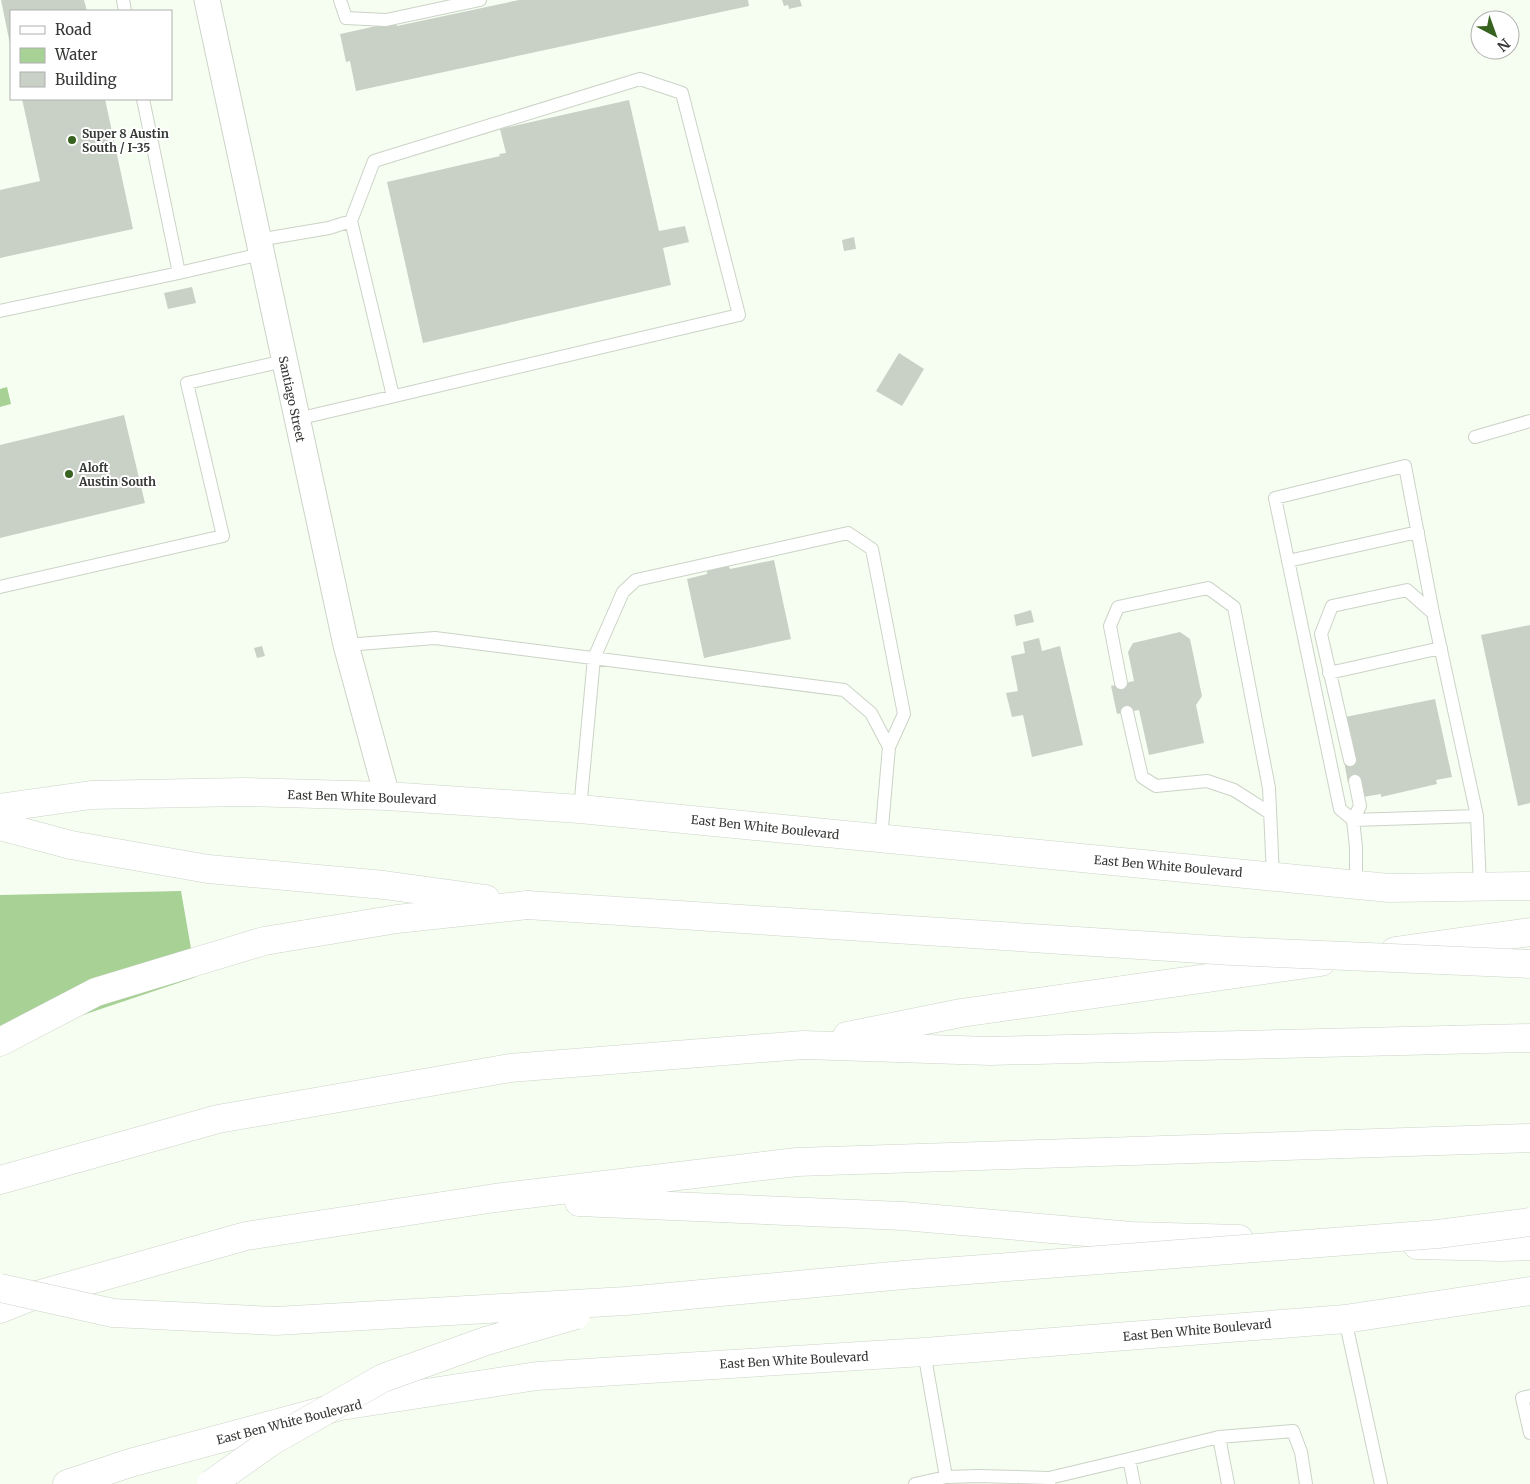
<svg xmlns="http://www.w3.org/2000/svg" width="1530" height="1484" viewBox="0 0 1530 1484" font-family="Merriweather,serif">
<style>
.water{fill:#a7d195}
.building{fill:#c9d1c6}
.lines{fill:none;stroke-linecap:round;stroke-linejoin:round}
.service-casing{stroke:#cbd3c7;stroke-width:14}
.minor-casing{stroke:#cbd3c7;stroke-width:27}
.secondary-casing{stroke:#cbd3c7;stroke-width:29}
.motorway-casing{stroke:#cbd3c7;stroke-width:29}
.service{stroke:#fff;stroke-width:12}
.minor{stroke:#fff;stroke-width:25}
.secondary{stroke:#fff;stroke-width:28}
.motorway{stroke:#fff;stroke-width:28}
.motorway-bridge-casing{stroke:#cbd3c7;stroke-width:29;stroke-linecap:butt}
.motorway-bridge{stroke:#fff;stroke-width:28}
.poi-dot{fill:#376220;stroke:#fff;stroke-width:2}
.labels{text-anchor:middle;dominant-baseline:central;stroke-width:4;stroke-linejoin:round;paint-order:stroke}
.poi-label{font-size:12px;font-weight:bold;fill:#353834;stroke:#fff;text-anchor:start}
.street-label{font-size:12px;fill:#353834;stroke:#fff}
</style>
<rect width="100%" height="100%" fill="#f6fef2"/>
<path class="water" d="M7,387L11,404L0,407V389Z
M181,891L196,977L74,1018L0,1051V895Z"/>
<path class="building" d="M1,0H84L87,11H11L10,44Z
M519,0H748L749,6L356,91L350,61L346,62L340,34L395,22L397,26Z
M782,0H800L802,6L789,9L788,5L784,6Z
M22,99H105L133,229L0,258V190L40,181Z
M629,100L659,231L685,226L689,242L663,248L671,285L423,343L387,182L500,156L499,154L506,153L500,129Z
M854,237L856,249L844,251L842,240Z
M192,287L196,303L168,309L164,293Z
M899,353L924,369L902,406L876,391Z
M124,415L145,503L0,538V445Z
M774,560L791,639L704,658L687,579L707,574V570L728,565L730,569Z
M1031,610L1034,622L1016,626L1014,615Z
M1530,625V803L1518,806L1481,635Z
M1180,632L1190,639L1202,696L1196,705L1204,743L1149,755L1139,710L1117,714L1111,686L1134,681L1128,652L1133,643Z
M1039,638L1042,651L1060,646L1083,745L1032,757L1023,715L1012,717L1006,693L1018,691L1011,656L1025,653L1023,642Z
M262,646L265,656L257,658L254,648Z
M1435,699L1452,777L1436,780L1437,784L1381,797V794L1363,797L1359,780L1348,783L1344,761L1345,717Z"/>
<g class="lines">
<defs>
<path id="service" d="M123,0L125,11
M340,0L346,18L386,20L480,0
M258,240L329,228L351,221
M179,273L261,254
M0,311L179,273L143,99
M297,419L344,408L739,315L682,93L640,79L374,161L351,221L393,396
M1475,437L1530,421
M1288,561L1418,532
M0,587L223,536L187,383L284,361
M346,645L435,638L844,690L871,713L889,747L881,839
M1329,673L1441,648
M1121,683L1110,626L1118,607L1208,588L1234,607L1269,788L1273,876
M1127,712L1142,777L1156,786L1207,781L1234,790L1270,813
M1350,760L1321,634L1332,606L1407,590L1433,613
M1355,781L1360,806L1353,820L1477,816
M580,809L594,658L623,592L636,580L848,533L872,549L904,714L889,747
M1356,885V847L1353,820L1340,809L1275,498L1405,466L1433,613L1477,816L1480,887
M1345,1319L1381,1484
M924,1352L946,1477
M1530,1396L1522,1398L1530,1433
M1219,1437L1228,1484
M1049,1478L1129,1459
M915,1484L946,1477L978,1476L1049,1478V1484
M1134,1484L1129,1459L1219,1437L1293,1431L1301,1452L1306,1484"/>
<path id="minor" d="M207,0L346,645L387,796"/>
<path id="secondary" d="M0,808L91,795L243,792L387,796L580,809L1389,888L1530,886
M67,1484L130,1463L341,1406L537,1376L924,1352L1345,1319L1530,1291"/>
<path id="motorway" d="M0,826L71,845L208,869L384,885L486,899
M1395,951L1530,932
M847,1036L961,1013L1321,962
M0,1042L96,992L264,941L397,919L527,905
M0,1180L218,1119L510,1068L803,1045L990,1051L1530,1038
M579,1202L903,1216L1132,1236L1239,1239
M1417,1245L1502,1247L1530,1246
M0,1309L30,1297L246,1236L495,1198L797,1162L1530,1138"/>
</defs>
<use href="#service" class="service-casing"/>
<use href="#minor" class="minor-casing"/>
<use href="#secondary" class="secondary-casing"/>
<use href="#motorway" class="motorway-casing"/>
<use href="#service" class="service"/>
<use href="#minor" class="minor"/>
<use href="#secondary" class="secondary"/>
<use href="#motorway" class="motorway"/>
<defs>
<path id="motorway-bridge" d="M527,905L1231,951L1530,964
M0,1288L113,1313L275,1321L626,1301L903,1275L1438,1234L1530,1222
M211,1484L272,1441L383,1378L486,1341L576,1315"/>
</defs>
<use href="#motorway-bridge" class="motorway-bridge-casing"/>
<use href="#motorway-bridge" class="motorway-bridge"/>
</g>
<g class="poi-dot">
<circle cx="72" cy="140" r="5"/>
<circle cx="69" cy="474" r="5"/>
</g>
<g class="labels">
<g class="poi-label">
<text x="82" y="133">Super 8 Austin<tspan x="82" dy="14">South / I-35</tspan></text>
<text x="79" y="467">Aloft<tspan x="79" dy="14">Austin South</tspan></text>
</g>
<g class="street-label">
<text transform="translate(292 399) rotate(78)">Santiago Street</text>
<text transform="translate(362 797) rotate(2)">East Ben White Boulevard</text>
<text transform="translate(765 827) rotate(6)">East Ben White Boulevard</text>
<text transform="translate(1168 866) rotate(5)">East Ben White Boulevard</text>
<text transform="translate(1197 1330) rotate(-5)">East Ben White Boulevard</text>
<text transform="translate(794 1360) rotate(-3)">East Ben White Boulevard</text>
<text transform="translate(289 1422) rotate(-14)">East Ben White Boulevard</text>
</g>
</g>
<rect x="10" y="10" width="162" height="90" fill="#ffffff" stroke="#aeafae"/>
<rect x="20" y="26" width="25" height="8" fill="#ffffff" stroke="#aeafae"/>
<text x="55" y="35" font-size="15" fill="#353834">Road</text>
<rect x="20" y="48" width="25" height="15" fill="#a7d195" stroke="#aeafae"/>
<text x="55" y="60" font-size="15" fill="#353834">Water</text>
<rect x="20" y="72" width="25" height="15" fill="#c9d1c6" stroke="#aeafae"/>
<text x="55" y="85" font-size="15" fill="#353834">Building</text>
<g transform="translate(1495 35) rotate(139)"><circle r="24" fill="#ffffff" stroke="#aeafae"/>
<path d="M0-4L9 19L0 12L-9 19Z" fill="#376220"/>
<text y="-8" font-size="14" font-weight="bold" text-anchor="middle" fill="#353834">N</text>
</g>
</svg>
